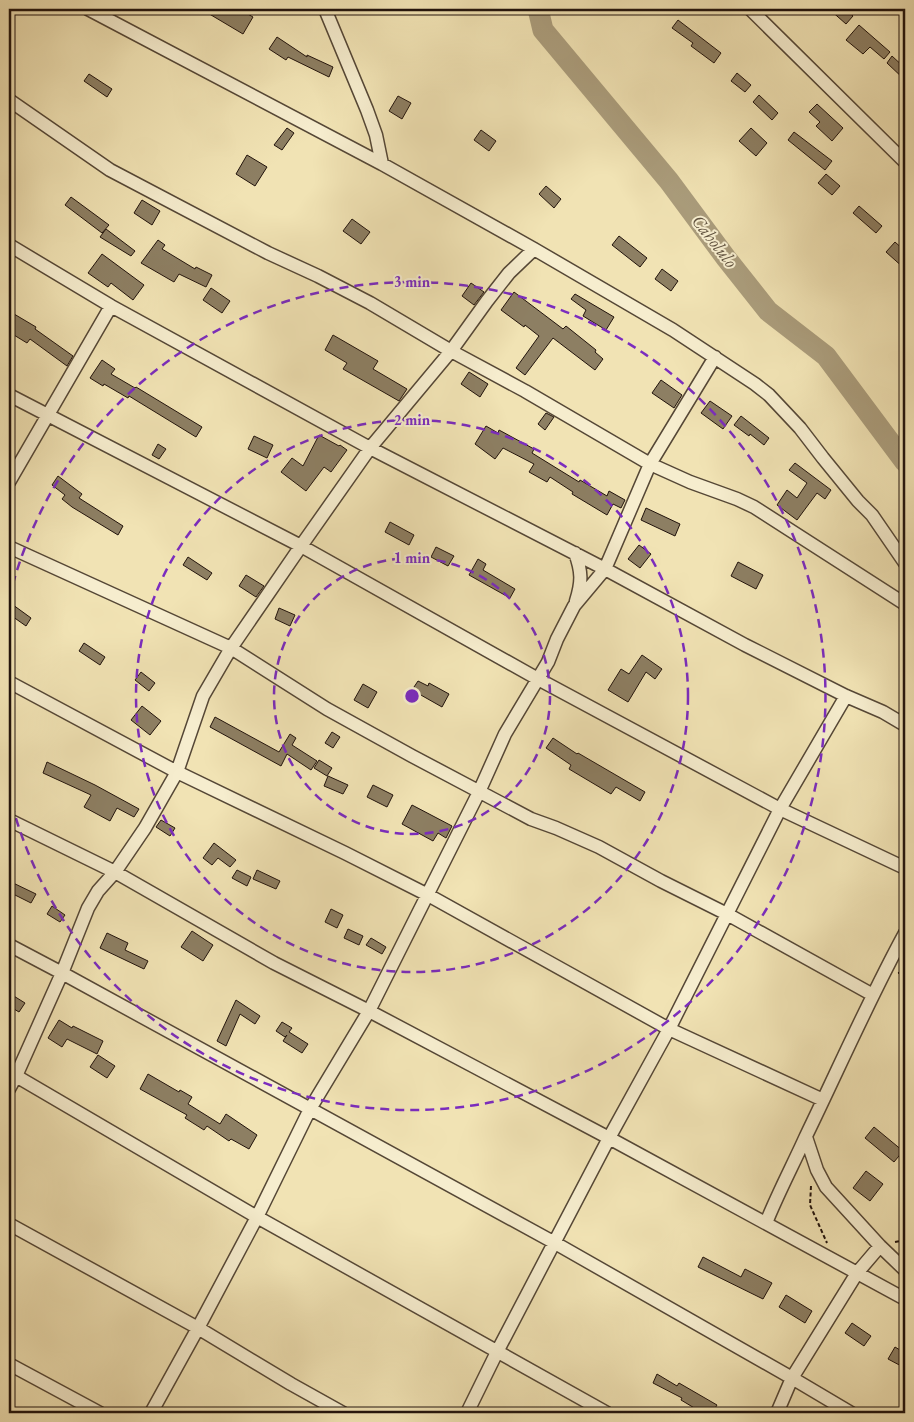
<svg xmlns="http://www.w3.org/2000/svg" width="914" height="1422" viewBox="0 0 914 1422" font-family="'EB Garamond',serif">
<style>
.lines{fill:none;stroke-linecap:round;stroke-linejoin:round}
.river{stroke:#aa9c7b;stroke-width:21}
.building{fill:#8d7f63;stroke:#21130c}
.minor-casing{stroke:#554736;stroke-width:15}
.path{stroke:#21130c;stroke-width:2;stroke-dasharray:4 2.5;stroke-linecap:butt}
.minor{stroke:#f6edce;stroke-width:12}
.ring{fill:none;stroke:#7b2cbf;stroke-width:2.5;stroke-dasharray:9 6}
.labels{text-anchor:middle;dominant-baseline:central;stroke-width:4;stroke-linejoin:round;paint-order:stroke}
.water-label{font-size:18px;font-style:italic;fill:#5f513e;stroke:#f6edce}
.centre{fill:#7b2cbf;stroke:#f6edce;stroke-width:2.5}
.ring-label{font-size:15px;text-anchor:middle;font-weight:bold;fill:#7b2cbf;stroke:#f6edce;stroke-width:4;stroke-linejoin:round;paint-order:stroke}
</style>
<rect width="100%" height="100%" fill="#f1e3b4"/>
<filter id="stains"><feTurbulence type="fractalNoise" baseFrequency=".004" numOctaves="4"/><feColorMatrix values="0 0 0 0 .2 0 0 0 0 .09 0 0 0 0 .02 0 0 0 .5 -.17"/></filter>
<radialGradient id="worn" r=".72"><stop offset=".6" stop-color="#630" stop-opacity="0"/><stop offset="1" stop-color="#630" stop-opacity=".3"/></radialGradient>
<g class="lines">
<path class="river" d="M538,9L543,30L669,181L726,258L768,311L826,356L905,462"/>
</g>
<path class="building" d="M201,9H239L253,17L243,34Z
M829,9H845L853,16L846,24Z
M678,20L721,53L714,63L691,46L693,43L672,28Z
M859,25L890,52L884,59L870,47L863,54L846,40Z
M277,37L307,57V55L333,67L329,77L288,57L286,60L269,49Z
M892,56L905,68V80L887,63Z
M737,73L751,85L745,92L731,81Z
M89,74L112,89L107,97L84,81Z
M759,95L778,113L772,120L753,102Z
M398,96L411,103L402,119L389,111Z
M817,104L843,128L832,141L816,126L820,122L809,112Z
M287,128L294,133L282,150L274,145Z
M751,128L767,143L756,156L739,141Z
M481,130L496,141L489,151L474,140Z
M794,132L832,161L825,170L788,140Z
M247,155L267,167L255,186L236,174Z
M826,174L840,186L832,195L818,183Z
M546,186L561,199L554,208L539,194Z
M71,197L109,225L102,233L65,205Z
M142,200L160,211L152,225L134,213Z
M859,206L882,226L876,233L853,213Z
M352,219L370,232L361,244L343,231Z
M106,229L135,251L131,256L100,237Z
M619,236L647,258L640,267L612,245Z
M158,240L165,245L162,249L195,269L196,267L212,275L206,287L179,274L174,282L141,263Z
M895,242L905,251V269L886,252Z
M102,254L144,285L133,300L111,283L108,287L88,273Z
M662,269L678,281L671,291L655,279Z
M471,283L484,292L474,305L462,296Z
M211,288L230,301L222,313L203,300Z
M514,292L563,329L566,326L596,350L595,352L603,359L595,370L553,338L525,375L516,368L539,336L525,325L524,327L501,310Z
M575,294L614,317L606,330L583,316L586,310L571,299Z
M9,311L36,327L35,329L73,356L67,366L30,339L27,343L9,332Z
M333,335L378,361L373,369L407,389L399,401L343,369L347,363L325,350Z
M102,360L115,369L111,374L135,388L136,387L202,427L196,437L129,396L128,398L104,384L103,386L90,378Z
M469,372L488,384L480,397L461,384Z
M661,380L682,395L674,408L652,393Z
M710,401L732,416L723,429L701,413Z
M546,413L554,417L545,430L538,424Z
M741,416L769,438L764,445L750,434L749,436L734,425Z
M486,426L498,433L499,430L534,449L532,453L579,482L580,480L607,496L609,491L625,500L621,508L613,504L607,515L572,494L573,492L550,477L547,482L529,472L534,464L503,448L495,459L475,444Z
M319,435L339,446L340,445L347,450L331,472L324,467L306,491L281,472L292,458L303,466Z
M254,436L273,445L267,458L248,449Z
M158,444L166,449L159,459L152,455Z
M795,463L831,490L825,499L817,493L797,520L777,505L787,490L797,498L807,483L789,470Z
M58,476L82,494L79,498L123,526L118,535L72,507L62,499L65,495L52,485Z
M646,508L680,524L675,536L641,520Z
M390,522L414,535L409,545L385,532Z
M639,545L651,554L640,568L628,559Z
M436,547L454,556L448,566L431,557Z
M188,557L212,573L207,580L183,565Z
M478,559L486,564L483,570L515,589L510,598L469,575Z
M738,562L763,575L756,589L731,576Z
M246,575L264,586L256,597L239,586Z
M9,602L31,618L26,626L9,614Z
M279,608L295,615L290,626L275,619Z
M84,643L105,657L100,665L79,651Z
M642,655L662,669L655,679L646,672L628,702L608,690L621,669L629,674Z
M141,672L155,683L149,691L135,680Z
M418,681L428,686L429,683L449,694L442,707L412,690Z
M363,684L377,692L368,708L354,700Z
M142,706L161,721L150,735L131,720Z
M215,717L279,752L290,734L296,738L292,745L317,761L311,770L287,754L281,766L210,727Z
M332,732L340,737L333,748L325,743Z
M553,738L577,754L578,753L645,792L640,801L616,787L611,794L569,769L571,765L546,748Z
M319,760L332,768L327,776L314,768Z
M47,762L95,785L139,809L134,817L117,808L110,821L84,807L91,795L43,773Z
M328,776L348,785L343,794L324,786Z
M373,785L393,795L387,807L367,797Z
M412,805L452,826L446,838L438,833L433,841L402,824Z
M161,820L175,828L170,836L156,827Z
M214,843L236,860L230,867L218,858L212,865L203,858Z
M237,870L251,877L247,886L232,878Z
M257,870L280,881L276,889L253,879Z
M9,881L36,894L31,903L9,892Z
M52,906L65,915L60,922L47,914Z
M331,909L343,915L337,928L325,922Z
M348,929L363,936L359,945L344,938Z
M192,931L213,945L203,961L181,947Z
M107,933L128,943L125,950L148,961L144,969L100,948Z
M371,938L386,947L382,954L366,945Z
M9,993L25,1003L19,1012L9,1006Z
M236,1000L260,1016L255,1024L240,1014L226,1046L217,1041Z
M59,1020L72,1028L73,1026L103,1041L97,1054L67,1039L62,1047L48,1038Z
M282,1022L292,1028L289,1032L308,1044L302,1053L283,1041L287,1035L285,1037L276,1031Z
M98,1055L115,1066L107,1078L90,1067Z
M148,1074L179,1092L180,1090L192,1097L188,1104L220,1124L226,1114L257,1135L249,1149L231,1139L229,1141L207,1126L204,1130L185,1118L187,1115L140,1089Z
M874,1127L903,1151L894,1162L865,1138Z
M866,1171L883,1184L870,1201L853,1188Z
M703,1257L741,1277L745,1269L772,1283L763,1299L698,1267Z
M786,1295L812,1311L805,1323L779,1307Z
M852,1323L871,1336L864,1346L845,1333Z
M895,1347L905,1353V1368L888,1359Z
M657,1374L677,1386L679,1383L717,1405L712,1413H706L696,1408V1409L681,1400L682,1398L653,1383Z"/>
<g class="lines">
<defs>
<path id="minor" d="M88,9L382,164L534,249L673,330L755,384L769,395L800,428L823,458L858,501L872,515L905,563
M325,9L367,110L376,135L382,164
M750,9L905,162
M9,100L110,170L268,253L318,276L370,303L451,351L525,391L650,464L690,482L737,499L754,507L905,604
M9,245L111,306L370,448L605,569L745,645L846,696L883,712L905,725
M9,395L301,546L538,679L780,809L905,868
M9,482L111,306
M9,547L231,648L301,546L370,448L451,351L487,301L509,273L534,249
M575,553C582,572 582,582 576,601
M9,682L177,772L345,853L428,895L669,1029L823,1100
M9,820L115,872L274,963L369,1011L609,1138L905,1299
M9,945L62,973L555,1243L792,1378L851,1413
M16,1076L257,1217L607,1413
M9,1089L16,1076L62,973L88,908L98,891L115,872L145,828L177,772L203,696L231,648L327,709L412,756L531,819L556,828L599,847L661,881L727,914L873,995
M806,1137L817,1170L826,1187L880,1246L905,1270
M766,1223C778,1193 793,1165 806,1136C839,1068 869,999 905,933
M9,1224L198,1328L291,1384L343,1413
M9,1364L100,1413
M151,1413L198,1328L257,1217L310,1109L369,1011L479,792L505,734L548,662L557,639L574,606L605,569L650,464L715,357
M467,1413L497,1352L609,1138L669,1029L780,809L846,696
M777,1413L792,1378L857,1273L880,1246"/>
</defs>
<use href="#minor" class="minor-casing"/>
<path class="path" d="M898,973L905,972
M811,1186L810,1205L827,1243
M895,1242L905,1240"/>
<use href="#minor" class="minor"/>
</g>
<g class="ring">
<circle cx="412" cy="696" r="138"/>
<circle cx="412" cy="696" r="276"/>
<path d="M9 599A414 414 0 1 1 9 793"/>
</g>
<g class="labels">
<g class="water-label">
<text transform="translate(715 241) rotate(52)">Caholulo</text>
</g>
</g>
<circle cx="412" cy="696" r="8" class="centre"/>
<g class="ring-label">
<text x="412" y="287">3 min</text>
<text x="412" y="425">2 min</text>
<text x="412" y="563">1 min</text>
</g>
<rect width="914" height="1422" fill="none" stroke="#f1e3b4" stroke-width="30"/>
<rect x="10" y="10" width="894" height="1402" fill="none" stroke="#21130c" stroke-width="2.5"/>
<rect x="15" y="15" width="884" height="1392" fill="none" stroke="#21130c"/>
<rect width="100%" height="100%" filter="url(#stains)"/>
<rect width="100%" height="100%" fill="url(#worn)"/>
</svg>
